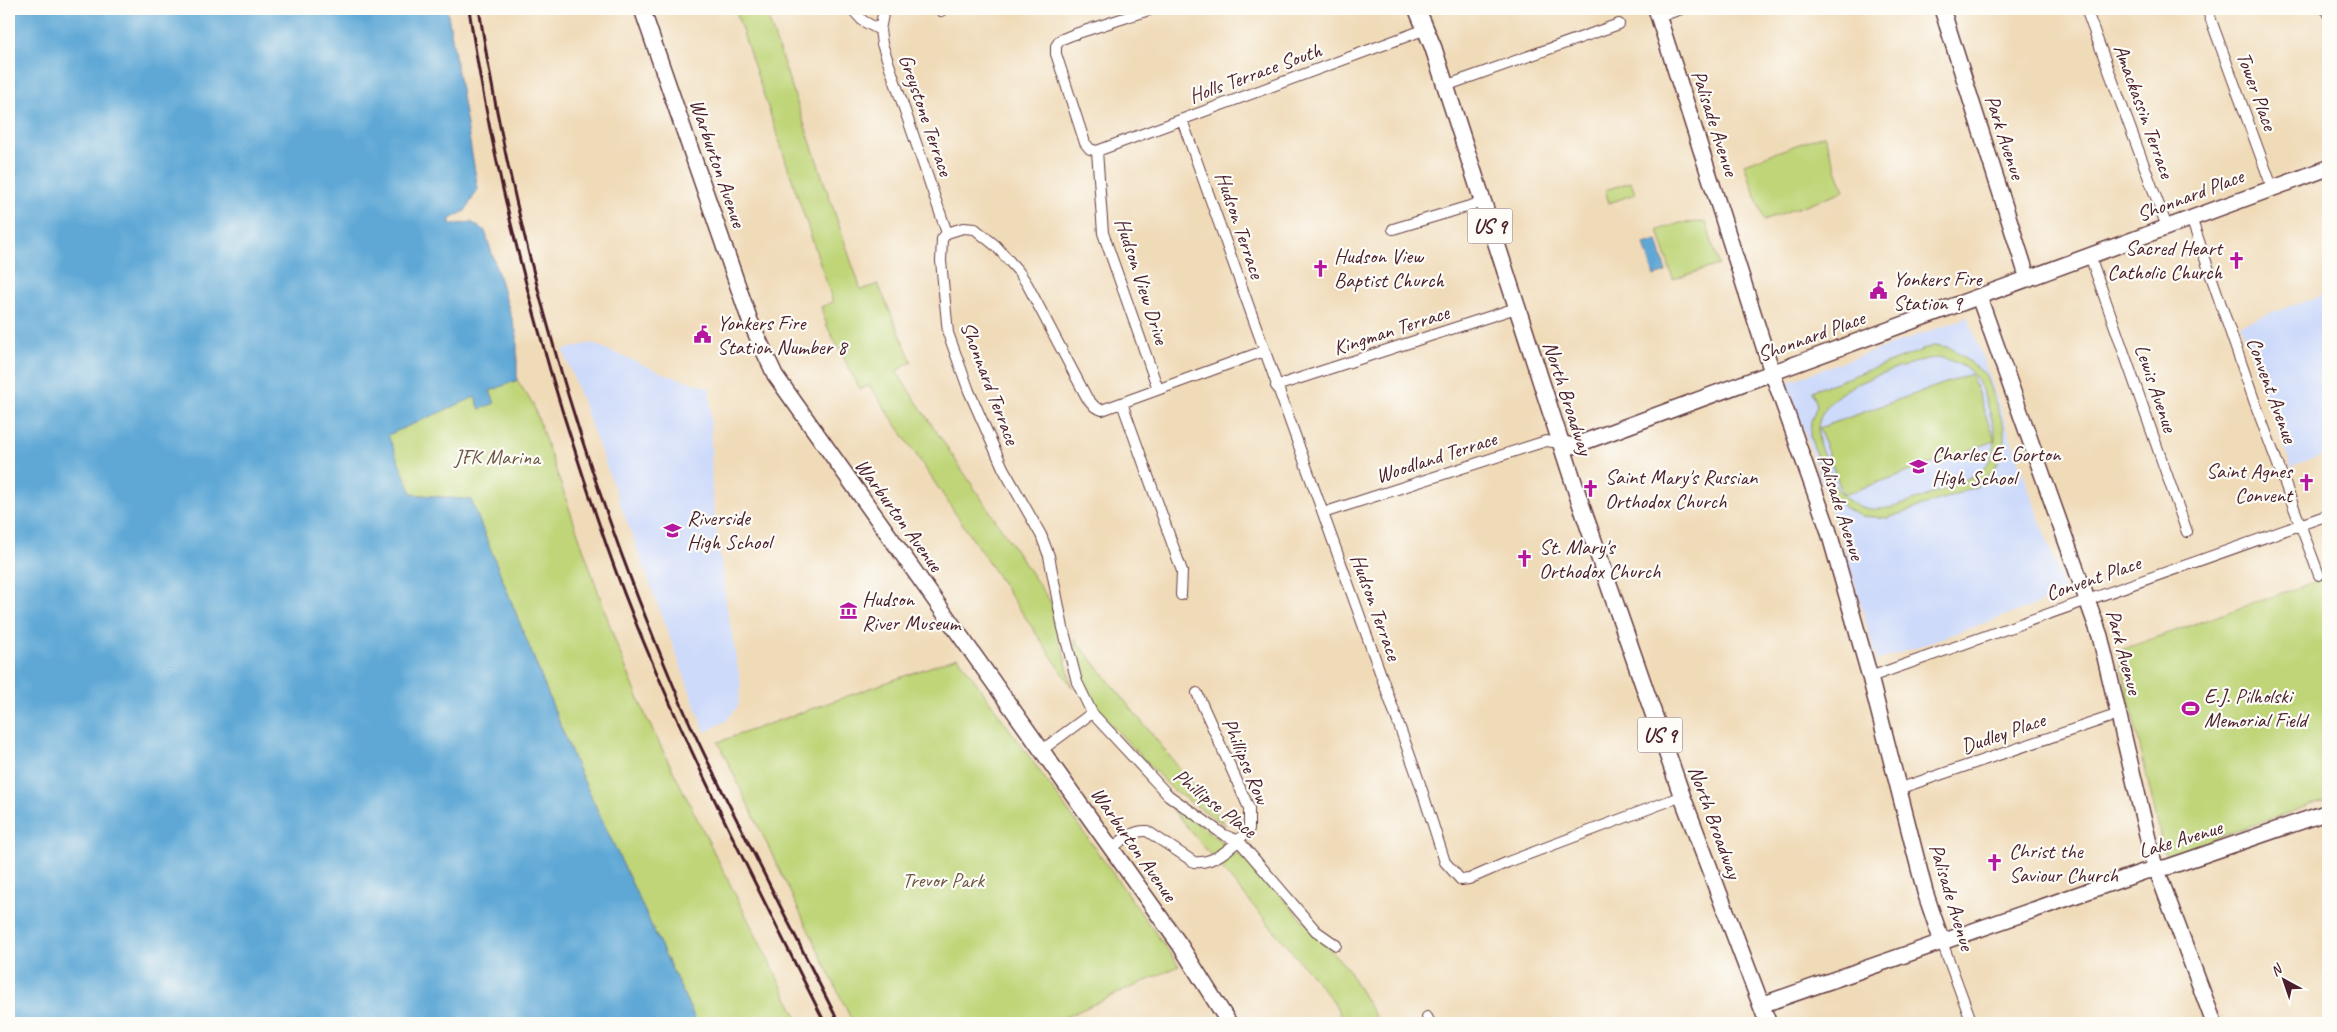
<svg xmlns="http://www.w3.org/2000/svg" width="2337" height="1032" viewBox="0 0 2337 1032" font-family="Caveat,sans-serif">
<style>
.built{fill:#cedafa}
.green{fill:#bfd578;stroke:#847a52;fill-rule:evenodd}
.water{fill:#5fa8d6;stroke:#546480}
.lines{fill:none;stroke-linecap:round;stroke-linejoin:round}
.street-casing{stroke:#633b40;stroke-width:12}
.secondary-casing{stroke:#633b40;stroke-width:18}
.primary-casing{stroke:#633b40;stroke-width:19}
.street{stroke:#fff;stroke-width:10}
.secondary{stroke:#fff;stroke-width:15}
.primary{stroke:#fff;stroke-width:16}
.rail{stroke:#4a1f2b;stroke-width:3}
.labels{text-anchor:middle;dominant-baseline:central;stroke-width:4.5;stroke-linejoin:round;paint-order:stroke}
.shield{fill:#fdfcf7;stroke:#806168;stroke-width:1}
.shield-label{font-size:20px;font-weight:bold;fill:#4a1f2b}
.street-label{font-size:21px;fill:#4a1f2b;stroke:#fdfcf7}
.poi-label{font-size:21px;fill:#4a1f2b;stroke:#fdfcf7;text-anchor:start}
.park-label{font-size:21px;fill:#6d5642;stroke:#fdfcf7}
</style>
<rect width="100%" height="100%" fill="#fdfcf7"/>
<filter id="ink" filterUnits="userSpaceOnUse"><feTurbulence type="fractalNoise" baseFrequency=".02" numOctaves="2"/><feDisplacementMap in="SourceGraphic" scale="10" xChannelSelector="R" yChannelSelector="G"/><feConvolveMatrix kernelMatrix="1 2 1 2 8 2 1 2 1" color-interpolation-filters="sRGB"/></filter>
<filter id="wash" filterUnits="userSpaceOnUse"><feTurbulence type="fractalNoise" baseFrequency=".0096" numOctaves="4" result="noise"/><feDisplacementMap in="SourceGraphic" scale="20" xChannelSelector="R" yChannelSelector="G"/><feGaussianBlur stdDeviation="1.12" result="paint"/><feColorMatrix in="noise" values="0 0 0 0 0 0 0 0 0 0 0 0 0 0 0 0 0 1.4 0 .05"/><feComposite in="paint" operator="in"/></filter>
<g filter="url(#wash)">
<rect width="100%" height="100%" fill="#f0dbb9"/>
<path class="built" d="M2328,293V453L2291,467L2240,324Z
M1968,317L2066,594L1877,661L1845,550L1787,382Z
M591,343L665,374L710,388L712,494L727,607L741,685L738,706L726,721L705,732L563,350Z"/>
<path class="green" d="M735,9H765L861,290L878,284L912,362L896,371L1051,603L1072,687L870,386L860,389L827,326L821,307L833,302Z
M1824,135L1844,191L1764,220L1744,164Z
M1631,182L1635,194L1609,203L1605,190Z
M1706,222L1719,265L1673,279L1658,230L1680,223Z
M1936,345L1951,348L1985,374L2004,427V446L1999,460L1991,473L1976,487L1888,518L1861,516L1845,508L1827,488L1810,436L1811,421L1817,405L1812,391ZM1941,358C1952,361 1963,364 1971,372C1979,380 1982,390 1985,399C1994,423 2002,445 1985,467C1976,479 1904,506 1888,508C1880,509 1873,510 1865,508C1843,502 1834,487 1827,465C1823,454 1817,442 1818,429C1820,386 1893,371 1926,359Z
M1971,374L1995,441L1843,495L1819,428Z
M517,380L533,404L617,646L647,719L800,1023H697L575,762L471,500L412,494L387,435L475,397L480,409L495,403L490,391Z
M2328,577V799L2167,855L2164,851L2118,651Z
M1075,639L1226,826L1173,790L1099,712L1076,665Z
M958,657L1179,966L1052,1023H853L718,742Z
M1161,796L1252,865L1347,968L1379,1023H1344L1334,1002Z"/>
<path class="water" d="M9,9H447L478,189L465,211L450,219V225L471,222L485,231L517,335V380L490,391L495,403L480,409L475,397L388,435L412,494L471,500L575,762L697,1023H9Z
M1657,240L1666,272L1654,276L1644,244Z"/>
</g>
<g filter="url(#ink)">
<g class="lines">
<defs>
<path id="street" d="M852,9L863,21L880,30
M884,9L880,30L882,44L947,233
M940,9L941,11
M2086,9L2167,227
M2207,9L2272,187
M2326,9L2328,14
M1658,17L1681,9
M1445,86L1619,24
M1182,120L1419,781L1445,862L1461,880L1469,879L1508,862L1682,796
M1097,151L1426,29
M1097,151L1103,233L1158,389
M1097,151L1090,149L1085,143L1056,54V46L1060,40L1072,35L1152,9
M2191,218L2255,403L2319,575
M1393,229L1483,202
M2090,256L2187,532
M1264,351L1102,410L1095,407L1087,398L1027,284L1019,272L996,246L975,229L963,228L947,233L942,239L941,261L948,333L969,391L1003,468L1041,535L1049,556L1063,628L1077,682L1092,713L1168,795L1224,835L1239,841L1316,931L1336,945
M1276,386L1516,308
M1122,403L1182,571L1181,595
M1323,513L1546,441L1560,443
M1870,677L2328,515
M1042,750L1092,713
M1898,789L2119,714
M1111,849C1122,840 1133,830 1147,831L1194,862C1215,865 1236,844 1249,829V808L1197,693
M1942,942L1972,1023
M1427,1017L1430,1023"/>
<path id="secondary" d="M642,9L750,321L775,375L1180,945L1229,1023
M1656,9L1772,372L1828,529L1870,677L1925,892L1942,942
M1942,9L2028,279
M1979,297L2100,636L2153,860L2214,1023
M1560,443L1573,446L2328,168
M1761,1005L2091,890L2143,872L2168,867L2328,812"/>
<path id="primary" d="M1417,9L1433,47L1578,496L1682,796L1768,1023"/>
</defs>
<use href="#street" class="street-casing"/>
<use href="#secondary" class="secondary-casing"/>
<use href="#primary" class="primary-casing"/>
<use href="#street" class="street"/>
<use href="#secondary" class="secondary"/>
<use href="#primary" class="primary"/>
<path class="rail" d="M469,9C489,145 522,279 562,410C584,479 606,549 633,616C689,755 758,889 825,1023
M479,9C515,241 584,475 676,692C696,740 720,787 744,834C775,897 807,960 839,1023"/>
</g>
</g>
<defs>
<symbol id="church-bare" viewBox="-9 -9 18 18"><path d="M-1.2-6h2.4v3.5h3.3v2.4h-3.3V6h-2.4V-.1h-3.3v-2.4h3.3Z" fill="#b5179e" stroke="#fdfcf7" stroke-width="2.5" paint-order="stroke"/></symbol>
<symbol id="civic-bare" viewBox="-9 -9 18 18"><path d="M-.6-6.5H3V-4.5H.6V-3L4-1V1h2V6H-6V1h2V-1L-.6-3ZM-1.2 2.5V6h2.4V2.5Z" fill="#b5179e" stroke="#fdfcf7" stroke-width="2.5" paint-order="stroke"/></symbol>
<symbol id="school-bare" viewBox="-9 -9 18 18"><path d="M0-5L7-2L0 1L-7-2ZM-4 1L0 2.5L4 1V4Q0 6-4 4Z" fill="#b5179e" stroke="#fdfcf7" stroke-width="2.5" paint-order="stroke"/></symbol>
<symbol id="museum-bare" viewBox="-9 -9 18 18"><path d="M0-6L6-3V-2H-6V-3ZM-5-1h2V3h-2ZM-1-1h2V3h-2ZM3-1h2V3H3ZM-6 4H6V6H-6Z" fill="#b5179e" stroke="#fdfcf7" stroke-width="2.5" paint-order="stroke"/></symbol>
<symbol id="stadium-bare" viewBox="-9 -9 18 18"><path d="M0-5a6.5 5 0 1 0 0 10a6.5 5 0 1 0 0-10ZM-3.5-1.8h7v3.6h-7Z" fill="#b5179e" stroke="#fdfcf7" stroke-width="2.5" paint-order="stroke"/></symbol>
</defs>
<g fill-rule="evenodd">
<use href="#church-bare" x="2224" y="248" width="25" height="25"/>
<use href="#church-bare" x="1308" y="256" width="25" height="25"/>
<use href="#civic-bare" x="1866" y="278" width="25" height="25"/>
<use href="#civic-bare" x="690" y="322" width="25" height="25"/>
<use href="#school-bare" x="1906" y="454" width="25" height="25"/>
<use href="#church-bare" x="2294" y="470" width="25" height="25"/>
<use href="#church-bare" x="1578" y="476" width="25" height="25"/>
<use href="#school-bare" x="660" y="518" width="25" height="25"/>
<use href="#church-bare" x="1512" y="546" width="25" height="25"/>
<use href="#museum-bare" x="836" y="598" width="25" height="25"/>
<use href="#stadium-bare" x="2178" y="696" width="25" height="25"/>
<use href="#church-bare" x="1982" y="850" width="25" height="25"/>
</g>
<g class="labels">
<g class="shield">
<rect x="1467.5" y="208.5" width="45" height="35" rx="4"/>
<rect x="1637.5" y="717.5" width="45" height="35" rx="4"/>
</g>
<g class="shield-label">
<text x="1490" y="226">US 9</text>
<text x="1660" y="735">US 9</text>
</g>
<g class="street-label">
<text transform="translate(1255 73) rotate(-20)">Holls Terrace South</text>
<text transform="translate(2257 91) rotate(70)">Tower Place</text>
<text transform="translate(2144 111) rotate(70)">Amackassin Terrace</text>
<text transform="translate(926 115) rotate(71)">Greystone Terrace</text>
<text transform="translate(1715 123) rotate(72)">Palisade Avenue</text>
<text transform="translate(2005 137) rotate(72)">Park Avenue</text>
<text transform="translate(718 163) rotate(71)">Warburton Avenue</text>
<text transform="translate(2190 195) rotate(-21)">Shonnard Place</text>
<text transform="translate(1240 225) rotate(71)">Hudson Terrace</text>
<text transform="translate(1142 281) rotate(72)">Hudson View Drive</text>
<text transform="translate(1391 330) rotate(-18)">Kingman Terrace</text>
<text transform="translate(1811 336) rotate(-20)">Shonnard Place</text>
<text transform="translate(990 383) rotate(69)">Shonnard Terrace</text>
<text transform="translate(2156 388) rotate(71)">Lewis Avenue</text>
<text transform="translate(2272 390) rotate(70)">Convent Avenue</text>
<text transform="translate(1568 398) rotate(72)">North Broadway</text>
<text transform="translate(1436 457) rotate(-18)">Woodland Terrace</text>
<text transform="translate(1841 507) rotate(72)">Palisade Avenue</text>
<text transform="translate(899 515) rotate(54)">Warburton Avenue</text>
<text transform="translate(2093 578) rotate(-19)">Convent Place</text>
<text transform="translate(1376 607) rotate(70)">Hudson Terrace</text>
<text transform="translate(2124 652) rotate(75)">Park Avenue</text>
<text transform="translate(2003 733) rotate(-19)">Dudley Place</text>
<text transform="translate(1246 761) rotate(67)">Phillipse Row</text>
<text transform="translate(1215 803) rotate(38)">Phillipse Place</text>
<text transform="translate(1715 822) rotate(70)">North Broadway</text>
<text transform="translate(2180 839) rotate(-17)">Lake Avenue</text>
<text transform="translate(1134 844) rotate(55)">Warburton Avenue</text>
<text transform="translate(1952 897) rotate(73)">Palisade Avenue</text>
</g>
<g class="poi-label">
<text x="2222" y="248" text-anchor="end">Sacred Heart<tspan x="2222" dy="24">Catholic Church</tspan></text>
<text x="1334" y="256">Hudson View<tspan x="1334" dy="24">Baptist Church</tspan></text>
<text x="1893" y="279">Yonkers Fire<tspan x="1893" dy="24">Station 9</tspan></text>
<text x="717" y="323">Yonkers Fire<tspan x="717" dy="24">Station Number 8</tspan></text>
<text x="1932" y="454">Charles E. Gorton<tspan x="1932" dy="24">High School</tspan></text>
<text x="2292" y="471" text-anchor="end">Saint Agnes<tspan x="2292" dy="24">Convent</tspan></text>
<text x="1605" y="477">Saint Mary's Russian<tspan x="1605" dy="24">Orthodox Church</tspan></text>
<text x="687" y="518">Riverside<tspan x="687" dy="24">High School</tspan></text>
<text x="1539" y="547">St. Mary's<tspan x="1539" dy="24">Orthodox Church</tspan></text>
<text x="862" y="599">Hudson<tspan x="862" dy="24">River Museum</tspan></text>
<text x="2204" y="696">E.J. Pilholski<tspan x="2204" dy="24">Memorial Field</tspan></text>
<text x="2009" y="851">Christ the<tspan x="2009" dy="24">Saviour Church</tspan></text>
</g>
<g class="park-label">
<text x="497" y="457">JFK Marina</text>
<text x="943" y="880">Trevor Park</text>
</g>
</g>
<rect width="2337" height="1032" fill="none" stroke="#fdfcf7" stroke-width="30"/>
<g transform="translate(2284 980) rotate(320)" stroke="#fdfcf7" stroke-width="4" paint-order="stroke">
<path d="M0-4L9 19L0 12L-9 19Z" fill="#4a1f2b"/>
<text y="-8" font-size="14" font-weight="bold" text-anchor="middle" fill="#4a1f2b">N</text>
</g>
</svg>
